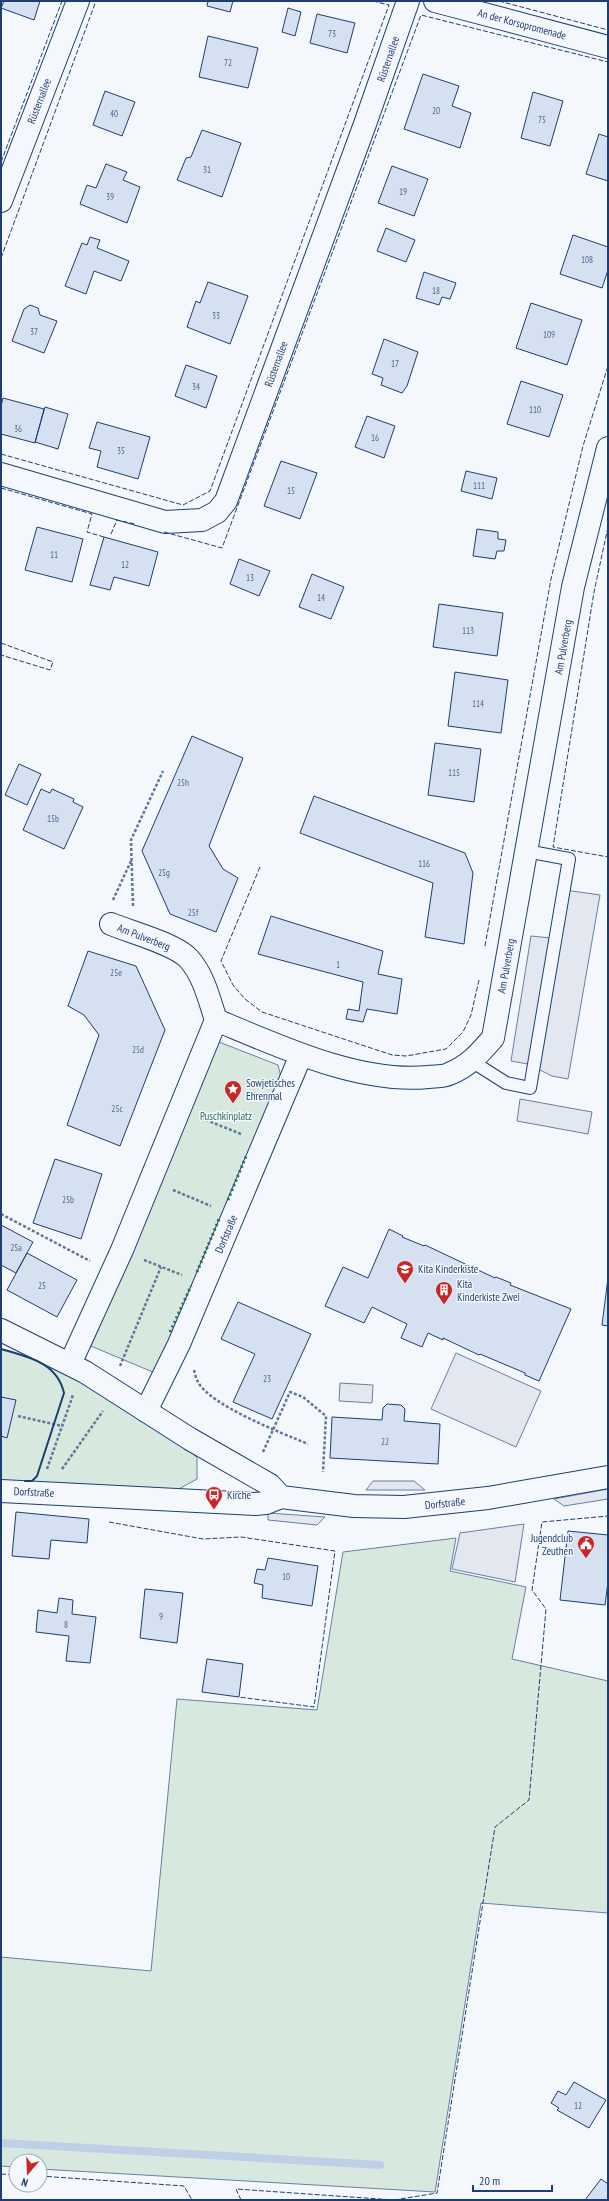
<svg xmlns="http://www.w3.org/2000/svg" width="609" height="2201" viewBox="0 0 609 2201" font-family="'PT Sans Narrow',sans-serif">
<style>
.green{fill:#d7e8df;stroke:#687fa3}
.parking{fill:#e3e8f0;stroke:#687fa3}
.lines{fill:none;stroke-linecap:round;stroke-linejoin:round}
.stream{stroke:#bed0e5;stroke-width:8}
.building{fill:#d5e0f0;stroke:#1d3f73}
.service-casing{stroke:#1d3f73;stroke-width:14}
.minor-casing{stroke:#1d3f73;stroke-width:24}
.secondary-casing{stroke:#1d3f73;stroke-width:24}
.path{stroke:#5e769c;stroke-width:2.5;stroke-dasharray:3 2;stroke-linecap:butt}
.service{stroke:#f4f7fb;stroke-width:12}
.minor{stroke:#f4f7fb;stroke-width:22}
.secondary{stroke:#f4f7fb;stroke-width:22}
.hedge{stroke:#2c6c60;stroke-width:3;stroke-dasharray:2 3;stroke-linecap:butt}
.fence{stroke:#1d3f73;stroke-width:1;stroke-dasharray:5 2;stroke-linecap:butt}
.wall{stroke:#1d3f73;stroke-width:2}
.labels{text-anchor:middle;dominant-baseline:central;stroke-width:3;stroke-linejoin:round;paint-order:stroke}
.number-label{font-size:9px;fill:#4b6792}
.street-label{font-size:11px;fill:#1d3f73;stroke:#f4f7fb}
.poi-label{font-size:11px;fill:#1d3f73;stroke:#f4f7fb;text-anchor:start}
.park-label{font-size:11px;fill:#2c6c60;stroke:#f4f7fb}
</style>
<rect width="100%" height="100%" fill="#f4f7fb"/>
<path class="green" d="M219,1042L278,1065L281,1077L155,1373L91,1346Z
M1,1349L47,1363L181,1440L197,1458V1479L177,1490L1,1481Z
M456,1538L450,1571L526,1587L512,1659L608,1681V1913L481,1903L435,2192L40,2169V2161H16V2167L1,2166V1957L151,1971L177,1699L317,1710L343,1552Z"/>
<path class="parking" d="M558,889L600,895L568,1079L552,1076L528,1064L511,1061L531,936L551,938Z
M520,1099L592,1112L588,1134L517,1121Z
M456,1353L541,1391L516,1447L431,1409Z
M340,1383L373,1385L372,1403L339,1401Z
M373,1481H414L425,1490H366Z
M608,1489V1499L564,1506L554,1499Z
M268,1513L325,1517L317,1525L268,1520Z
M524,1524L515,1582L452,1569L460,1533Z"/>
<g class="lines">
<path class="stream" d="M1,2143L380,2165"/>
</g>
<path class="building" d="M4,1H40L34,20L1,8Z
M208,1H233L230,12L207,6Z
M288,8L301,12L295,36L282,32Z
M317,14L355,23L347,53L310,43Z
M208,36L258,48L248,88L199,77Z
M423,74L459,86L452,106L471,113L460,148L404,129Z
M105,91L135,102L122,136L93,125Z
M533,92L563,101L550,146L521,138Z
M202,130L241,143L222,197L177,180L186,158L191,157Z
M599,134L608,137V181L586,174Z
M106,164L127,172L123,180L140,187L127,223L80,204L87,185L96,188Z
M392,166L428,179L414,216L378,203Z
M386,228L415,240L406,262L377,251Z
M573,235L608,247V270L602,288L560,274Z
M90,237L100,240L97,248L129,261L121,281L94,271L86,294L65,286L82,243L87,245Z
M424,272L456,283L450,299L442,297L439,305L416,298Z
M208,282L248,296L230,344L187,327L196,301L200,303Z
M531,303L582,320L567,365L516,348Z
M30,305L38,308L40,315L57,321L44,353L12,341L24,309Z
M384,339L418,352L407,386L402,393L381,385L383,378L372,374Z
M186,365L217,376L206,408L175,396Z
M521,381L563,395L549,437L507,424Z
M3,398L44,409L35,443L1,434V406Z
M45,407L68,414L58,449L35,442Z
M367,416L395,426L384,458L355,447Z
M97,422L150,437L138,479L97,467L101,451L89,448Z
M281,461L317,473L300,519L264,506Z
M466,471L497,478L492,499L461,491Z
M37,527L83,539L72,582L25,570Z
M477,529L498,532V539L506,540L504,551H497L495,559L473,556Z
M104,537L158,552L149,586L114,577L110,590L90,585Z
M239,559L270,571L259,596L230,584Z
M312,574L344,587L331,619L299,607Z
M439,604L503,613L497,656L433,647Z
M455,672L508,680L501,733L448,726Z
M192,736L243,758L209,846L223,869L238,878L216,932L170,914L142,851Z
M435,743L481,749L474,802L428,795Z
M19,764L41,774L27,805L5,795Z
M41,789L50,793L52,789L74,799L73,802L83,807L64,849L23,830Z
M314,796L465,853L473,873L464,944L425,937L433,883L300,833Z
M271,916L383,951L378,974L402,979L397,1014L367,1009L363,1022L346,1019L348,1009L359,1011L363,982L258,954Z
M88,951L136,966L165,1030L120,1146L67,1125L99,1035L84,1015L68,1006Z
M55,1159L102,1174L81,1239L33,1223Z
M1,1225L33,1242L16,1273L1,1265Z
M389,1229L403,1236L402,1237L424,1246L425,1245L495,1278L496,1277L511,1283L510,1285L571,1309L539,1381L525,1375V1373L480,1354L479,1355L443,1338V1340L428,1333L422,1347L401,1338L407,1324L372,1307L364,1323L325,1306L343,1267L368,1278Z
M27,1253L77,1280L57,1317L7,1290Z
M608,1278V1326L602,1325Z
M238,1302L311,1334L272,1419L233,1402L255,1354L221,1339Z
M1,1397L16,1400L7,1438L1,1436Z
M387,1404L401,1405L405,1409L404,1421L440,1424L438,1464L330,1458L332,1417L382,1420L383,1408Z
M16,1512L89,1519L87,1543L51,1540L49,1559L12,1556Z
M568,1531L608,1535V1582L605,1605L560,1600Z
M268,1558L318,1566L312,1606L262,1598L263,1585L254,1583L257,1569L265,1570Z
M145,1589L183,1593L177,1643L140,1638Z
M59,1598L73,1600L72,1614L96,1617L90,1663L66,1661L69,1636L36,1632L38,1610L57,1613Z
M207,1659L243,1664L239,1697L202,1692Z
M574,2082L606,2100L589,2128L557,2110L559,2108L551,2103L558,2091L566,2095Z
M601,2179L608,2184V2200H585Z"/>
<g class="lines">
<defs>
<path id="service" d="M473,1062L506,1083L530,1088L569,859L526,851"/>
<path id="minor" d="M435,1L608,47
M1,201L78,1
M1,474L165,522L202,520L217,512L226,501L365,124L408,1
M111,924C130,932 176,944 189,959C204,976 209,999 216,1020C279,1046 359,1084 428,1077C435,1076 443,1077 449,1074C469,1066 479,1054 493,1038L573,587L608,448
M70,1364L122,1250L216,1020
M146,1411L179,1344L301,1055"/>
<path id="secondary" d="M1,1330L85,1372L190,1439L270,1485L281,1497
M1,1491L255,1504L266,1503L281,1497L354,1506L404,1507L488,1498L608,1477"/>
</defs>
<use href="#service" class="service-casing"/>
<use href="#minor" class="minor-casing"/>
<use href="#secondary" class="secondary-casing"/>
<path class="path" d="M113,900L131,861
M133,906L131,840L163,771
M201,1118L241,1134
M173,1190L211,1206
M1,1214L90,1261
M144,1260L182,1275
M120,1366L161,1267
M194,1370C195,1374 196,1379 198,1382C211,1406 282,1433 308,1444
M18,1416L62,1426
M263,1452L290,1392L303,1397L326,1416L323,1472
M47,1469L73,1395
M62,1469L103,1411"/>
<use href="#service" class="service"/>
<use href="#minor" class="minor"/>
<use href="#secondary" class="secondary"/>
<path class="hedge" d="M228,1200L247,1154
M197,1272L219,1219
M170,1332L191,1286"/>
<path class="fence" d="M499,1L608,30
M1,162L62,1
M1,258L96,1
M1,454L183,505L210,491L389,5L373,1
M1,488L92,514L87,532L104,537
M608,527L594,592L553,847L608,857
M164,532L222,548L421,15L608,62
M111,534L117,520L135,524
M1,643L53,662L50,670L1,655
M260,867L221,961L233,985L245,999L262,1012L392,1055L406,1056L446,1049L463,1032L471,1015L479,980
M485,946L551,579L583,446L608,366
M109,1522L203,1539L241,1537L335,1551L314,1707L239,1697
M1,2174L16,2175
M40,2176L184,2186L192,2200
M241,2200L236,2189L394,2200
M394,2200L437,2193L495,1827L529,1800L546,1609L532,1590L542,1522L608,1516"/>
<path class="wall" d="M1,1349C28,1357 57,1362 64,1393L37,1476L32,1481H25"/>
</g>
<defs>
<symbol id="sight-pin" viewBox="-11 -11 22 30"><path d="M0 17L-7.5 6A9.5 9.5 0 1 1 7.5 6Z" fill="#c62828" stroke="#f4f7fb"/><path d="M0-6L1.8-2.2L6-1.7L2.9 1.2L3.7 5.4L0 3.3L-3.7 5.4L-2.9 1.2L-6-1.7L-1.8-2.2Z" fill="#fff"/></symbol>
<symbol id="school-pin" viewBox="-11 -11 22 30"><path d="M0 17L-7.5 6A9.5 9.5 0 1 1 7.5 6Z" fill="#c62828" stroke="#f4f7fb"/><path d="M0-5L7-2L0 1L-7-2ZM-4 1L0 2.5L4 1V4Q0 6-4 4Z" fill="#fff"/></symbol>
<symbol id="building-pin" viewBox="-11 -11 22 30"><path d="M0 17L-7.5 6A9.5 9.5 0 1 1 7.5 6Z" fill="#c62828" stroke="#f4f7fb"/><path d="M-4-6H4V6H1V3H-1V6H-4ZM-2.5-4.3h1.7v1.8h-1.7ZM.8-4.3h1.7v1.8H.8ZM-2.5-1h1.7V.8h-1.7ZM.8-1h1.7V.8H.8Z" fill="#fff"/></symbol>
<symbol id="bus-pin" viewBox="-11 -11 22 30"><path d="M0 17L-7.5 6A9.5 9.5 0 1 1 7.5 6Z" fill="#c62828" stroke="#f4f7fb"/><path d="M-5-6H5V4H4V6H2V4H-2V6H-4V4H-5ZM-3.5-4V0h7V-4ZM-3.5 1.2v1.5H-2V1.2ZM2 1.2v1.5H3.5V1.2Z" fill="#fff"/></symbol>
<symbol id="civic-pin" viewBox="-11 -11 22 30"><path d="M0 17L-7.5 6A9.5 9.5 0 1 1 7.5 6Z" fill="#c62828" stroke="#f4f7fb"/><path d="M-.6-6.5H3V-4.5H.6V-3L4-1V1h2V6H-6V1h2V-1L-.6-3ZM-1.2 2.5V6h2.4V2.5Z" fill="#fff"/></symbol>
</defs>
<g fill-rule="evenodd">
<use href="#sight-pin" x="223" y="1079" width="20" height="27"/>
<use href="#school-pin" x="395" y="1259" width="20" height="27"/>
<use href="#building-pin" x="434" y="1280" width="20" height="27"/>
<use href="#bus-pin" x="204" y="1485" width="20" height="27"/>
<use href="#civic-pin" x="576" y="1534" width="20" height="27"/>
</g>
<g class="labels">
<g class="number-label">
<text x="332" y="33">73</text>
<text x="228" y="62">72</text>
<text x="436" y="110">20</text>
<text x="114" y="113">40</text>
<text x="542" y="119">75</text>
<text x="207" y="169">31</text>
<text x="403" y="191">19</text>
<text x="110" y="196">39</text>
<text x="587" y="259">108</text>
<text x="436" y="290">18</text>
<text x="216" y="315">33</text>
<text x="34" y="331">37</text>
<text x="549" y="334">109</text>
<text x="395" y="363">17</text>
<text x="196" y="386">34</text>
<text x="535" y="409">110</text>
<text x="18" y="428">36</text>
<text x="375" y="437">16</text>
<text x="121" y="450">35</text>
<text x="479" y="485">111</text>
<text x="291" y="490">15</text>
<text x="54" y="554">11</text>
<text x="125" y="564">12</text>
<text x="250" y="577">13</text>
<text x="321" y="597">14</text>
<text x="468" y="630">113</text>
<text x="478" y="703">114</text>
<text x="454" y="772">115</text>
<text x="183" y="782">25h</text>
<text x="53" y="818">15b</text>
<text x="424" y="863">116</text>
<text x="164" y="872">25g</text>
<text x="193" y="912">25f</text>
<text x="338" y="964">1</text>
<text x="116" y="972">25e</text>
<text x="138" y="1049">25d</text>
<text x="117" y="1108">25c</text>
<text x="68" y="1199">25b</text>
<text x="16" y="1247">25a</text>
<text x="42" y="1285">25</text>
<text x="267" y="1378">23</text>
<text x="385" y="1441">22</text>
<text x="286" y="1576">10</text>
<text x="161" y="1616">9</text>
<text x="66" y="1624">8</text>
<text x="578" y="2105">12</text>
</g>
<g class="street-label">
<text transform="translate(522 24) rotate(15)">An der Korsopromenade</text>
<text transform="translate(388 59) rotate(-71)">Rüsternallee</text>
<text transform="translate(39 101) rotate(-69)">Rüsternallee</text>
<text transform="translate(276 364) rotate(-70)">Rüsternallee</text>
<text transform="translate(563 647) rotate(-80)">Am Pulverberg</text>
<text transform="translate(144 937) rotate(21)">Am Pulverberg</text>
<text transform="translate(506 966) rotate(-80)">Am Pulverberg</text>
<text transform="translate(226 1234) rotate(-67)">Dorfstraße</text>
<text transform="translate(34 1492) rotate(3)">Dorfstraße</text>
<text transform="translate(445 1503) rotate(-6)">Dorfstraße</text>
</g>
<g class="poi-label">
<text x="246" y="1083">Sowjetisches<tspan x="246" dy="13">Ehrenmal</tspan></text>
<text x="418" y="1269">Kita Kinderkiste</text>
<text x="457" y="1284">Kita<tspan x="457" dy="13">Kinderkiste Zwei</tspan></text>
<text x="227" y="1495">Kirche</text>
<text x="573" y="1538" text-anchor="end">Jugendclub<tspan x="573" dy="13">Zeuthen</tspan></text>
</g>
<g class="park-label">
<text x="226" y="1116">Puschkinplatz</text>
</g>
</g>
<rect width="609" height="2201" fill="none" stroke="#1d3f73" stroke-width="4"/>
<g transform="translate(28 2173) rotate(199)"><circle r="19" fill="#f4f7fb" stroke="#9eadc5"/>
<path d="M0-3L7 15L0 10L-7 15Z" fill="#c62828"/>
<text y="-6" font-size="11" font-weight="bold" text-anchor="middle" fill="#1d3f73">N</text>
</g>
<path d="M473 2185v6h79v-6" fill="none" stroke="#1d3f73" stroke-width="2"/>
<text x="479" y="2185" font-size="12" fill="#1d3f73" stroke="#f4f7fb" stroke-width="3" paint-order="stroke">20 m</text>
</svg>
